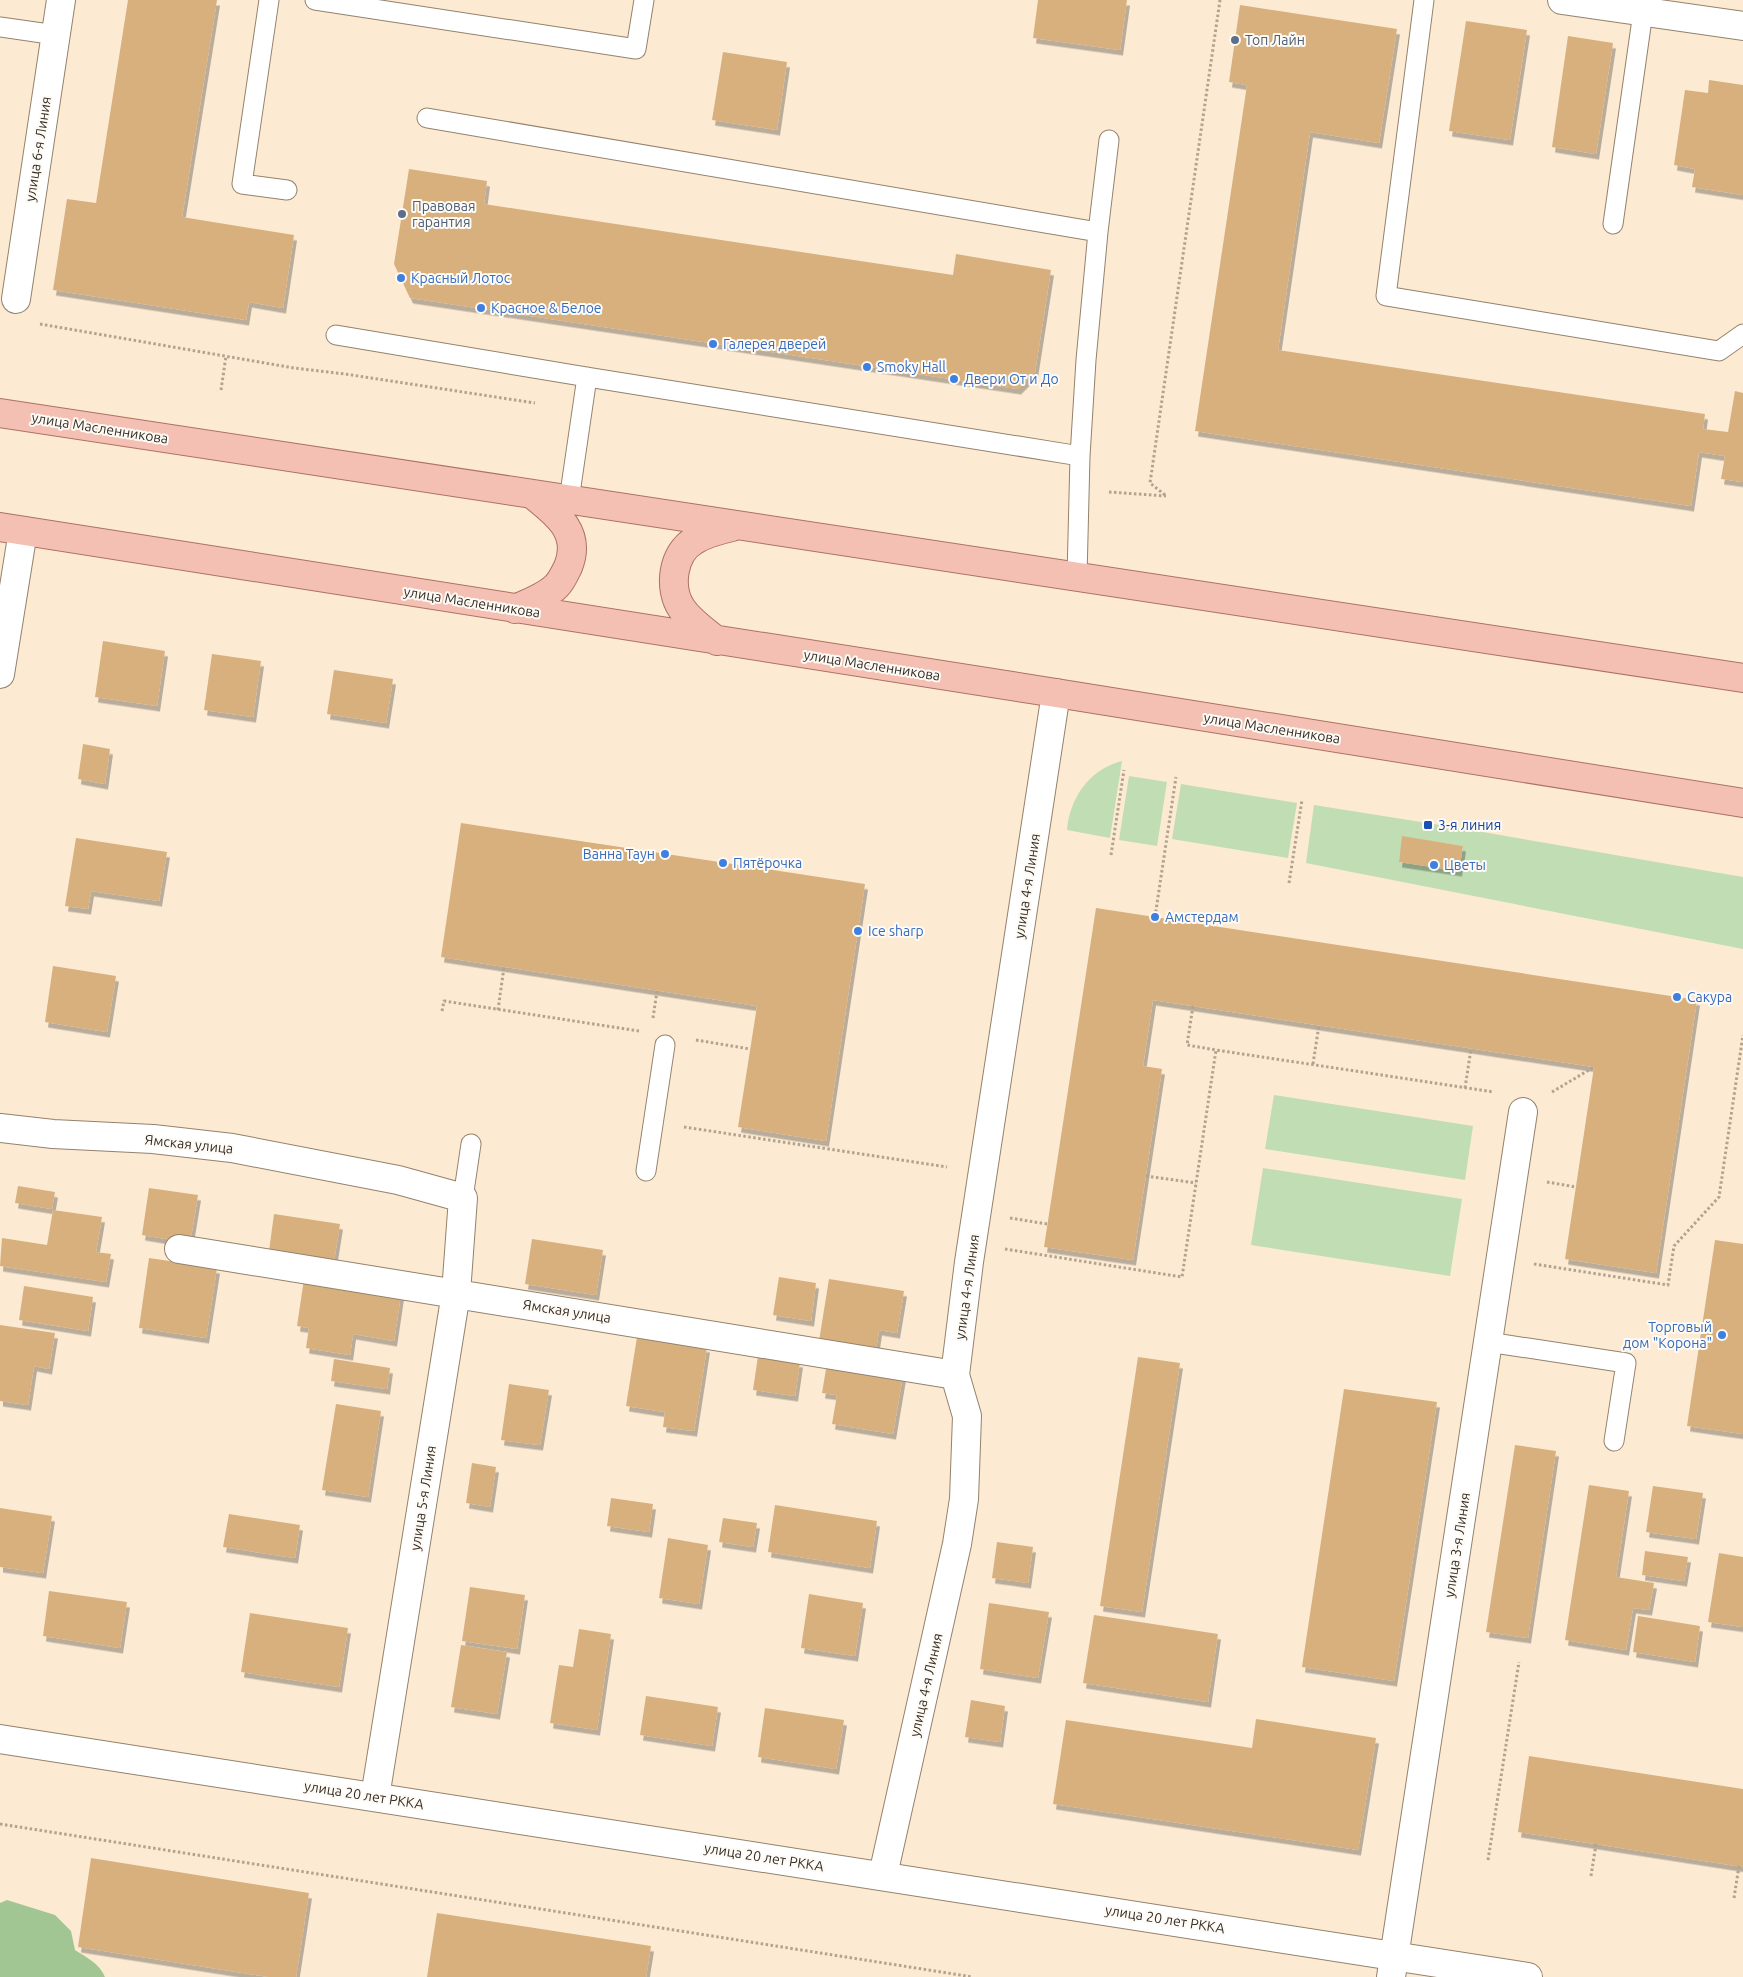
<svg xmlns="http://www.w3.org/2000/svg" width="1743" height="1977" viewBox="0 0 1743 1977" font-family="Ubuntu,sans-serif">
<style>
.green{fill:#c0ddb4;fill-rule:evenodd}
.forest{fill:#a2c693}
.building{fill:#d8b07d;filter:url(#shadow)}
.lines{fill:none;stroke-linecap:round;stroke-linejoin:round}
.lane-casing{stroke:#93826c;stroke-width:21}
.street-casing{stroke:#93826c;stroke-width:30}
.secondary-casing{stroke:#93826c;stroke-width:30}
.primary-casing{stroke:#ac7261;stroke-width:30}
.path{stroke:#b2a391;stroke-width:3;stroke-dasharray:2.5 2.5;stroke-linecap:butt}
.lane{stroke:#fff;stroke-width:19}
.street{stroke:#fff;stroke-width:28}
.secondary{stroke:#fff;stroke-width:28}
.primary{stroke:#f4c0b3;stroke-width:28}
.service-dot{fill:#5c6f8a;stroke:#fefaf5;stroke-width:2}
.shop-dot{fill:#3f7fe0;stroke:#fefaf5;stroke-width:2}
.transit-dot{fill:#1a4fb4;stroke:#fefaf5;stroke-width:2}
.labels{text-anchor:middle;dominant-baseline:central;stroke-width:4;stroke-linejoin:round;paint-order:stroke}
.service-label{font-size:14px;fill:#4e5e75;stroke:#fefaf5;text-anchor:start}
.street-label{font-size:14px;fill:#352e25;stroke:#fefaf5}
.shop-label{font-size:14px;fill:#366cbe;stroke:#fefaf5;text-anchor:start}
.transit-label{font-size:14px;fill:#164399;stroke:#fefaf5;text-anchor:start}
</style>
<defs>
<filter id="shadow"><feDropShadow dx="3" dy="5.5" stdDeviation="0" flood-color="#0004"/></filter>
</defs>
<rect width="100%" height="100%" fill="#fdead2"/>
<path class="green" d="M1122,761L1110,838L1067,830C1070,797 1090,769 1122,761Z
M1129,776L1167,782L1157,846L1119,840Z
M1181,784L1297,803L1288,858L1172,839Z
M1314,805L1465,829L1743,877V949L1306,863ZM1403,837L1463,846L1459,871L1399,862Z
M1274,1095L1473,1126L1465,1180L1265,1149Z
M1263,1168L1462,1199L1450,1276L1251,1245Z"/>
<path class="forest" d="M7,1900L55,1915L71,1931L75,1950C86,1957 100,1964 105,1977H0V1903Z"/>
<path class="building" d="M128,0H217L182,217L294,235L283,308L249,302L246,320L53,290L67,199L96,203Z
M1038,0H1127L1120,50L1033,38Z
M1240,5L1397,29L1379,143L1310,132L1278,350L1705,414L1703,429L1728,432L1735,391L1743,393V482L1721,479L1725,456L1699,452L1691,506L1195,431L1247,85L1229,82Z
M1466,21L1527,30L1510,140L1449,131Z
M1568,36L1613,43L1596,154L1552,147Z
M723,52L787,62L777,130L712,120Z
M1709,80L1743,85V195L1692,187L1695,169L1674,165L1685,90L1708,93Z
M409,169L487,181L484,204L953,275L956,254L1051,270L1035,372L1018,389L410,298L394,264Z
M103,641L165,651L157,706L95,697Z
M212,654L261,661L253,717L204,710Z
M334,670L393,679L386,723L327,714Z
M83,744L110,749L105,784L78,779Z
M461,823L865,884L826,1141L738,1127L757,1006L441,957Z
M1402,836L1463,846L1459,871L1399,862Z
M76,838L167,852L159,901L91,891L88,909L65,906Z
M1096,908L1697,1000L1656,1273L1565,1259L1594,1067L1153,1000L1143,1066L1162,1069L1133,1260L1044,1247Z
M53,966L116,976L107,1032L45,1022Z
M18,1186L55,1192L52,1209L15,1203Z
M149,1188L198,1195L190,1243L142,1235Z
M53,1210L102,1217L96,1252L111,1254L106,1282L0,1266L2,1238L47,1245Z
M274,1214L340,1224L334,1261L269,1251Z
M532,1239L603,1250L596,1295L525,1284Z
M1715,1240L1743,1244V1434L1687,1426Z
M149,1258L217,1268L206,1338L139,1328Z
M779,1277L816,1283L811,1321L773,1315Z
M304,1279L401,1294L394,1341L353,1334L350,1355L306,1348L309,1328L297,1326Z
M829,1279L904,1291L897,1333L879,1330L876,1350L819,1341Z
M24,1286L93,1297L88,1331L19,1320Z
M0,1325L55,1333L49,1369L34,1366L28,1405L0,1401Z
M637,1337L707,1347L694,1431L663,1427L665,1412L626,1406Z
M758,1356L800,1362L795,1396L753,1390Z
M1138,1357L1180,1363L1142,1612L1100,1606Z
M334,1359L390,1368L387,1389L331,1381Z
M827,1363L903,1375L893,1434L832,1424L837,1395L822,1393Z
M509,1384L549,1390L540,1445L501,1440Z
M1344,1389L1437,1402L1394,1681L1302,1667Z
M336,1404L381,1411L368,1497L322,1490Z
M1515,1445L1556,1451L1528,1638L1486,1632Z
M472,1463L496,1467L490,1507L466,1503Z
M1589,1485L1629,1491L1616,1577L1654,1583L1649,1610L1633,1608L1626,1650L1565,1640Z
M1653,1486L1703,1493L1696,1539L1646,1532Z
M611,1498L653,1504L649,1532L607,1526Z
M775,1505L877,1521L870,1568L768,1552Z
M0,1508L52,1516L43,1573L0,1567Z
M229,1514L300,1525L295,1558L223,1547Z
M723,1518L757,1523L753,1547L719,1542Z
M668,1538L708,1545L699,1604L659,1598Z
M997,1542L1033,1547L1028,1583L992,1578Z
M1645,1551L1688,1557L1684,1581L1642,1575Z
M1719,1553L1743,1557V1627L1708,1622Z
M470,1587L525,1595L517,1649L462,1641Z
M49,1591L127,1602L120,1648L43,1636Z
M809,1594L863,1603L855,1656L801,1648Z
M989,1603L1049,1612L1038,1678L980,1669Z
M250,1613L348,1628L339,1687L241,1672Z
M1094,1615L1218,1634L1208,1702L1083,1683Z
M1638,1616L1700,1626L1695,1662L1633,1652Z
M579,1629L611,1634L597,1730L550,1723L559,1665L573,1667Z
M461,1645L507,1652L497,1714L451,1707Z
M646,1696L718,1707L712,1746L640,1735Z
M971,1700L1005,1706L1000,1742L965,1737Z
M765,1708L844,1720L836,1769L758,1757Z
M1256,1719L1376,1738L1358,1850L1053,1804L1066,1720L1252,1748Z
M1529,1756L1743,1789V1867L1518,1832Z
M91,1858L309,1893L296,1977H269L78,1947Z
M437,1913L651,1946L646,1977H427Z"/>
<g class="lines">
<defs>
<path id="lane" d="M269,0L242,184L287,190
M315,0L636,49L644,0
M1424,0L1386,296L1719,351L1743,334
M0,27L56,35
M427,118L1098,232
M1613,224L1643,12
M336,335L587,377L1080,456
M569,500L587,377
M1077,577L1080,456L1086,360L1098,232L1109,140
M646,1171L665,1045
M463,1198L471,1144
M1488,1342L1626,1363L1614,1441"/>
<path id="street" d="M1562,0L1743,26
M16,299L61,0
M0,674L23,531
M0,1128L53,1134L153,1139L232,1148L398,1180L463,1198L456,1293L375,1797
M179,1249L955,1375
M883,1875L957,1544L964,1499L967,1416L955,1375L969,1262L1056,693
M1391,1977L1523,1112"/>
<path id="secondary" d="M0,1739L1528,1977"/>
<path id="primary" d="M0,413L1743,678
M0,527L1056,693L1743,803
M515,609C528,603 542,598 553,589C560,584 564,575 568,567C582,533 557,514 533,495
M717,641C705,631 691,622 682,609C668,589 672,553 695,540C706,533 719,530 732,527"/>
</defs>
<use href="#lane" class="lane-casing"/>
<use href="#street" class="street-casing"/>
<use href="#secondary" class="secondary-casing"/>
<use href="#primary" class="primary-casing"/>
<path class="path" d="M40,324L294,368L345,374L535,403
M221,390L226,356
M1109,492L1166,496
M1165,495L1150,483L1220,0
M1111,855L1124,770
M1289,883L1302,800
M1155,917L1176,777
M1193,1006L1187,1045L1216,1050
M498,1010L504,967
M442,1011L444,1001L639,1031
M653,1018L657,991
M696,1040L750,1049
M1313,1064L1319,1025
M1465,1088L1471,1049
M1552,1092L1594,1067
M684,1127L947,1167
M1146,1176L1196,1183
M1547,1182L1576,1187
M1010,1218L1047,1224
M1005,1249L1182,1277L1216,1050L1494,1092
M1534,1264L1668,1285L1674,1246L1719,1197L1743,1035
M0,1824L973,1977
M1488,1860L1519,1662
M1591,1876L1596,1844
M1734,1898L1739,1866"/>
<use href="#lane" class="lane"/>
<use href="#street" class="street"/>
<use href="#secondary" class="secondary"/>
<use href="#primary" class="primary"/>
</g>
<g class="service-dot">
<circle cx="1235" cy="40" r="5"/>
<circle cx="402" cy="214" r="5"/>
</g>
<g class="shop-dot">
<circle cx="401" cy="278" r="5"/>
<circle cx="481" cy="308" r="5"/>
<circle cx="713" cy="344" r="5"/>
<circle cx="867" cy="367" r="5"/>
<circle cx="954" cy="379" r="5"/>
<circle cx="665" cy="854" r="5"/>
<circle cx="723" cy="863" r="5"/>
<circle cx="1434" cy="865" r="5"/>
<circle cx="1155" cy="917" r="5"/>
<circle cx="858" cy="931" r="5"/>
<circle cx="1677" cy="997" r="5"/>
<circle cx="1722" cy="1335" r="5"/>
</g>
<rect class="transit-dot" x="1423" y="820" width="10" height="10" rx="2.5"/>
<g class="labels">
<g class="service-label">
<text x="1245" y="40">Топ Лайн</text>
<text x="412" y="206">Правовая<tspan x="412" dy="16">гарантия</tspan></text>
</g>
<g class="street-label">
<text transform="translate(38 149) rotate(-81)">улица 6-я Линия</text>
<text transform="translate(100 428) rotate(9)">улица Масленникова</text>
<text transform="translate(472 602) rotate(9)">улица Масленникова</text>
<text transform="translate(872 665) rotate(9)">улица Масленникова</text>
<text transform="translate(1272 728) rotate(9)">улица Масленникова</text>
<text transform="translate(1027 886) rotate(-81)">улица 4-я Линия</text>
<text transform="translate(189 1144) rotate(6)">Ямская улица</text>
<text transform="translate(967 1287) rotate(-82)">улица 4-я Линия</text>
<text transform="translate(567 1311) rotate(9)">Ямская улица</text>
<text transform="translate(423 1498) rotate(-81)">улица 5-я Линия</text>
<text transform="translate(1457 1545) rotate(-81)">улица 3-я Линия</text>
<text transform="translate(926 1685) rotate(-77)">улица 4-я Линия</text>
<text transform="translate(364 1795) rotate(9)">улица 20 лет РККА</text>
<text transform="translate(764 1857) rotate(9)">улица 20 лет РККА</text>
<text transform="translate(1165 1919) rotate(9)">улица 20 лет РККА</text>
</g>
<g class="shop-label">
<text x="411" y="278">Красный Лотос</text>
<text x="491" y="308">Красное &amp; Белое</text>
<text x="723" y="344">Галерея дверей</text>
<text x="877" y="367">Smoky Hall</text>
<text x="964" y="379">Двери От и До</text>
<text x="655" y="854" text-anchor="end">Ванна Таун</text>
<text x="733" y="863">Пятёрочка</text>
<text x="1444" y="865">Цветы</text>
<text x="1165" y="917">Амстердам</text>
<text x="868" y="931">Ice sharp</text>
<text x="1687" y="997">Сакура</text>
<text x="1712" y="1327" text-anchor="end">Торговый<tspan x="1712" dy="16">дом "Корона"</tspan></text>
</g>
<g class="transit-label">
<text x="1438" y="825">3-я линия</text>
</g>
</g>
</svg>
